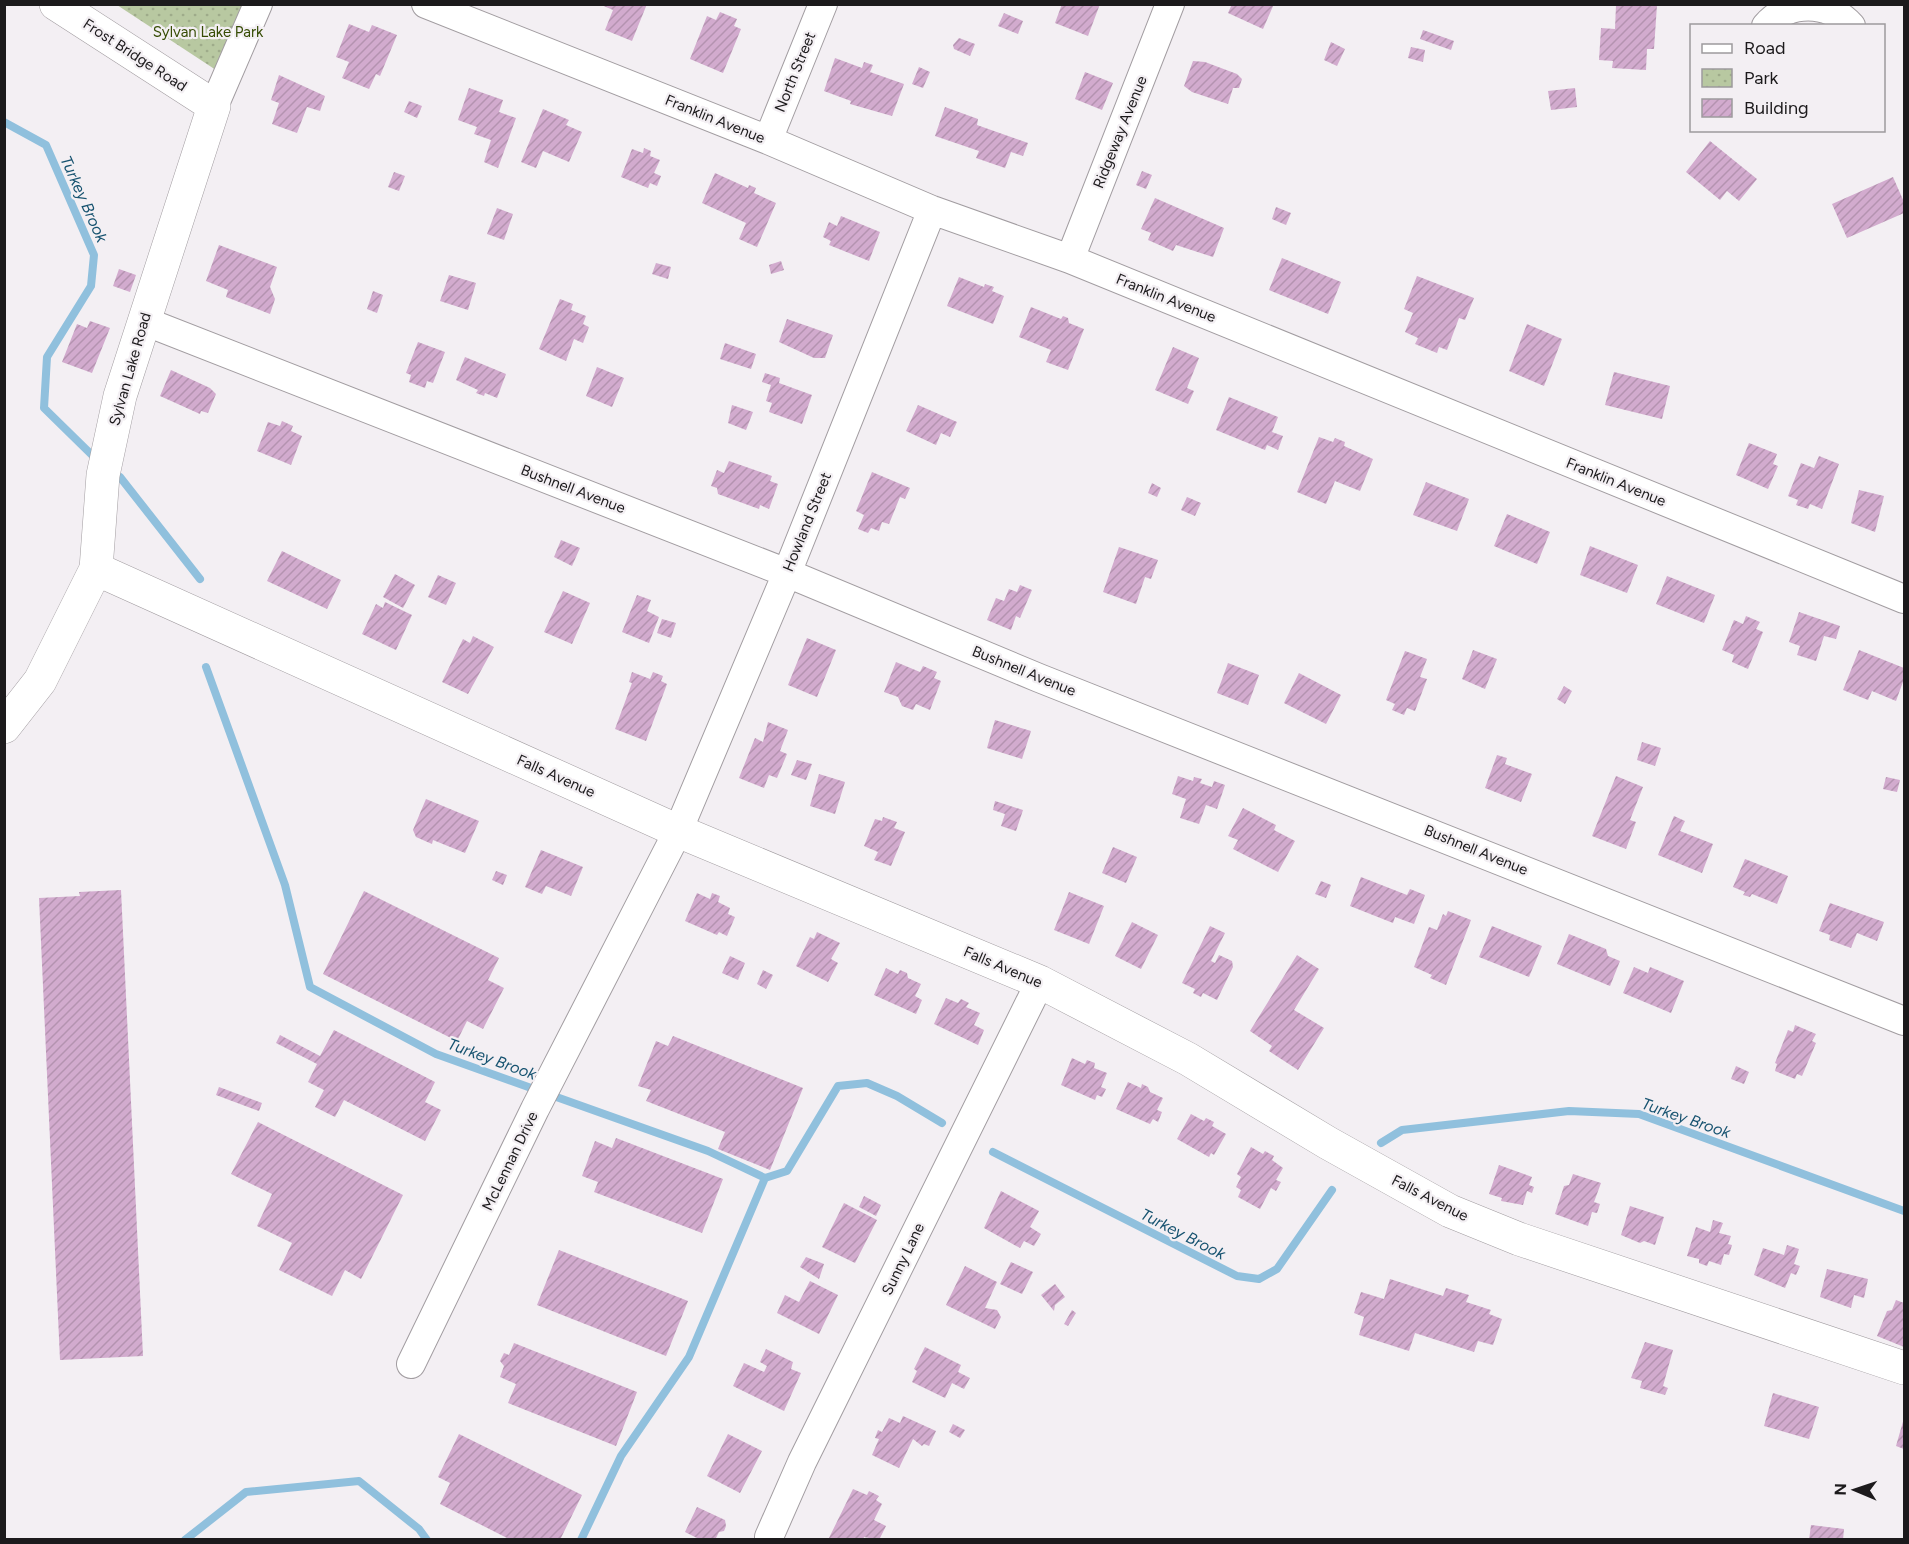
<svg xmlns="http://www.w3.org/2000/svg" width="1909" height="1544" viewBox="0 0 1909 1544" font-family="Figtree,sans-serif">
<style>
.park{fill:url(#park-dots)}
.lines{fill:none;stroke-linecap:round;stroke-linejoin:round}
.stream{stroke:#90c0dd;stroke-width:8}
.building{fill:url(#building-hatch)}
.street-casing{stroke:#a29da1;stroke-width:30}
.secondary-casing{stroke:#a29da1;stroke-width:34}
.street{stroke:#fff;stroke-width:28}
.secondary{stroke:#fff;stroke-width:33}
.labels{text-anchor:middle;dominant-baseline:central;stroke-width:4.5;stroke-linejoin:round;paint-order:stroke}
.park-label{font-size:15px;fill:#364c04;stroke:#f3eff3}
.street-label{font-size:15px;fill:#1c1a1c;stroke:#f3eff3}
.water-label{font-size:16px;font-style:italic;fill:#175370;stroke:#f3eff3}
</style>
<defs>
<pattern id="park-dots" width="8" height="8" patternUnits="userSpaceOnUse" patternTransform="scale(1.5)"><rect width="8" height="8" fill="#b8c8a1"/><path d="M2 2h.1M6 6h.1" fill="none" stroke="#9eab8a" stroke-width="1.8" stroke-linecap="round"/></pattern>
<pattern id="building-hatch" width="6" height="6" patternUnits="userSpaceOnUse" patternTransform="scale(1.5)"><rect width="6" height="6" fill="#d2abce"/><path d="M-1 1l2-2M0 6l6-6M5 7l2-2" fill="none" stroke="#b493b0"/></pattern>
</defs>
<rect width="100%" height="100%" fill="#f3eff3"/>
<path class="park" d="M117,5H252L219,72Z"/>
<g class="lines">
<path class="stream" d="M4,122L46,145L94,255L91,286L47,357L44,408L95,458
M120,477L200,579
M206,667L285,885L310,987L436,1054L708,1151L765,1178L787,1171L838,1086L867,1083L897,1096L942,1123
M1381,1143L1402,1130L1569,1111L1639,1114L1904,1211
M993,1152L1237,1276L1259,1279L1277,1269L1332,1190
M185,1540L246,1492L359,1481L419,1529L427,1540
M581,1540L621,1456L689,1357L765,1178"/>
</g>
<path class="building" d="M599,4H647L632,41L605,30L613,10Z
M1062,4H1100L1088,36L1055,23Z
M1232,4H1274L1263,29L1228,13Z
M1616,5H1657L1654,49H1647L1646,70L1612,68L1613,61L1599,60L1601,28L1615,29Z
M720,12L737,19L734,26L741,29L723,73L690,59L707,16L716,20Z
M1004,13L1023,21L1018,34L998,26Z
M349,24L369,32L372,25L397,35L380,76L376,74L369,89L342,78L349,62L336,57Z
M1423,30L1454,41L1451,50L1420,39Z
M959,38L975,44L970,56L954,49L953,45Z
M1331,42L1345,49L1337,66L1324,60Z
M1411,47L1425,50L1423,62L1408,58Z
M835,58L862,68L864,62L873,65L870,72L904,84L892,116L850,104L851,101L824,91Z
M1193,61L1205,62L1237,74L1242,79L1239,88H1233L1228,104L1192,92L1184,86Z
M919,67L930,72L923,88L912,84Z
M1085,72L1113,83L1102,110L1075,99Z
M279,75L325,96L320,111L307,107L297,133L272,124L279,103L271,100Z
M469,88L503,100L499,112L516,118L498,168L484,162L491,140L474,134L477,127L458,120Z
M1575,88L1577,107L1551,110L1548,91Z
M409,101L422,106L417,118L404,112Z
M945,107L978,119L977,125L1028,143L1023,156L1011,152L1005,168L976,158L979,151L935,136Z
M543,109L569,120L566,125L582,132L569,162L543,151L536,168L521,162Z
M1710,141L1757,179L1739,201L1727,191L1720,200L1686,172Z
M644,148L651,151L650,156L660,160L654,173L661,176L657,186L650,183L648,188L621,177L632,149L643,153Z
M1142,171L1152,175L1146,189L1136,185Z
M394,172L405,176L399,191L388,187Z
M715,173L748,188L749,185L756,188L754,193L776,203L757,247L739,239L746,223L702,203Z
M1893,177L1904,202V213L1847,238L1832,204Z
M1155,198L1224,228L1213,257L1176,245L1173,251L1148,240L1151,233L1141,229Z
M1276,207L1291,213L1286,225L1272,219Z
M497,208L513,214L504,240L487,234Z
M841,216L880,232L869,261L829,245L831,241L823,237L829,222L837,226Z
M219,245L277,267L270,287L275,299L270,314L226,297L228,290L206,281Z
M1282,258L1341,282L1328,314L1269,290Z
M781,261L784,270L771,274L769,265Z
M656,263L671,267L668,279L652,274Z
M119,269L136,275L130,292L113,286Z
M449,275L476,283L468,310L440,301Z
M1417,276L1474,298L1465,320L1459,318L1447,350L1439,347L1437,353L1415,344L1418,338L1405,332L1413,313L1404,309Z
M959,277L984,287L985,284L994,287L992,291L1004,296L993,324L947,306Z
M373,291L383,295L377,313L367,309Z
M560,299L573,304L571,310L586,316L583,324L589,327L583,343L574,339L566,361L539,349Z
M1031,307L1061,319L1063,316L1068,318L1069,323L1084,329L1068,370L1046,362L1051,350L1019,337Z
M787,319L833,335L825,358H814L779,342Z
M90,321L110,328L92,373L62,362L77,324L87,328Z
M1527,324L1562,339L1544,386L1509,371Z
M418,342L445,352L433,383L427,381L425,388L409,382L411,375L406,373Z
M725,343L756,354L751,369L720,359Z
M1173,347L1199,358L1187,388L1194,391L1188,404L1155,390Z
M465,357L506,374L497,398L485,393L484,396L476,393L478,390L456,380Z
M597,367L624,378L612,407L586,396Z
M171,370L210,388L216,394L208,413L201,411L200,414L160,396Z
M1614,372L1670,386L1662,419L1605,405Z
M765,373L780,378L779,383L812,395L802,424L769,412L772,403L766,401L771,385L762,382Z
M1229,397L1278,417L1272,432L1283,436L1278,450L1267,445L1265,450L1216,430Z
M732,405L753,412L746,430L728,423Z
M918,405L957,422L950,437L941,433L936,445L906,431Z
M282,421L293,426L291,431L302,436L291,465L257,451L268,422L280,426Z
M1319,437L1333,442L1335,438L1345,442L1344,446L1373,459L1360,491L1335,481L1326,504L1297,492Z
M1749,443L1777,454L1773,464L1778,466L1768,489L1736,475Z
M1819,456L1839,464L1822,509L1810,504L1808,509L1796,505L1798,500L1788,496L1801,463L1814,468Z
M729,461L772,476L770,481L778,484L769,509L760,505L759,509L718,494L717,488L711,486L717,470L724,473Z
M872,472L910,488L905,499L900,497L889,524L882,522L879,531L871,528L868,533L858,529L864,515L856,511Z
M1426,482L1469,499L1457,531L1413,515Z
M1152,483L1161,488L1157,497L1148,493Z
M1859,490L1884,496L1875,532L1851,523Z
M1187,497L1201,503L1195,516L1181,510Z
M1507,514L1550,532L1537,564L1494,546Z
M561,540L580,548L572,566L554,557Z
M1590,546L1638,565L1627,593L1580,575Z
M1119,547L1158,560L1151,579L1145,577L1136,604L1103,592Z
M282,551L341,580L327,609L267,581Z
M395,574L415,585L403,608L383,597Z
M438,575L456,583L446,605L428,597Z
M1667,576L1715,595L1704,623L1656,604Z
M1020,585L1032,590L1020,618L1016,616L1011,630L987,620L996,598L1004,601L1009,589L1017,592Z
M563,591L590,603L572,644L544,632Z
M637,595L651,600L647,611L659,617L649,643L622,632Z
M385,602L412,615L396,650L362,634L376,604L383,608Z
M1799,612L1840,626L1836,639L1824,636L1816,661L1797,655L1800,646L1789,642Z
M1746,616L1760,622L1756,629L1763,632L1748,669L1732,662L1734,655L1722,650L1734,620L1743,624Z
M662,619L676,623L671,638L657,633Z
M473,636L494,647L468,694L442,682L463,639L470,643Z
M807,638L836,650L817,697L788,685Z
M1473,650L1497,659L1485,689L1462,679Z
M1859,650L1904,668V679L1896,701L1872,691L1868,700L1843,690Z
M1405,651L1427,659L1420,677L1427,679L1415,711L1407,708L1404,715L1392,710L1395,704L1386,700Z
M896,662L920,672L923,666L937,672L934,678L941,681L930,710L916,704L913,710L902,706L898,697L884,692Z
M1228,663L1259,675L1248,705L1217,693Z
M632,672L650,679L653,672L663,676L661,681L667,684L646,741L615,729L632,683L629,682Z
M1299,673L1341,695L1326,724L1284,703Z
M1564,686L1572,691L1565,704L1557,699Z
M995,720L1031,731L1022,759L987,748Z
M768,722L788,730L780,751L787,754L777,778L769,775L764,788L739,778L755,738L763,742Z
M1642,742L1661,748L1655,766L1637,760Z
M1497,755L1507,758L1505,764L1532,774L1521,802L1485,788Z
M797,760L812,764L806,780L791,775Z
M819,774L845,782L835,814L810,806Z
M1178,776L1193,781L1194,777L1202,779L1200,783L1212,787L1214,781L1225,785L1217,809L1206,805L1199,824L1180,818L1186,799L1172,794Z
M1616,776L1643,787L1630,820L1636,822L1626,849L1592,836Z
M1886,777L1900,780L1897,792L1883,789Z
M426,799L479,821L465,853L433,840L432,844L416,837L413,830Z
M995,801L1023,810L1016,831L1001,826L1005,814L993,810Z
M1243,808L1276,825L1274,830L1295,841L1278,872L1233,849L1238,840L1228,836Z
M1674,816L1685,821L1680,831L1713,844L1702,873L1658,855Z
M883,817L897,822L894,828L905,832L891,866L874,860L878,852L864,846L875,819L882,821Z
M1113,847L1137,857L1126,883L1102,873Z
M541,850L583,867L571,896L546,886L542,894L525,887Z
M1745,859L1788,876L1777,904L1752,894L1750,897L1743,895L1745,892L1733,887Z
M496,871L507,875L503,885L492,880Z
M1361,877L1407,895L1410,889L1425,895L1414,924L1395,917L1393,923L1350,906Z
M1321,881L1331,885L1326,898L1315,894Z
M121,890L143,1356L60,1360L39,898L80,896L79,892Z
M364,891L499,958L488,980L504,988L483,1029L467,1021L457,1041L323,974Z
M1069,892L1104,906L1089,944L1054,930Z
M697,893L710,899L712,893L720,896L718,902L730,908L728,914L735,917L727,936L719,932L717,935L685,921Z
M1830,903L1884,922L1877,941L1857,933L1851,948L1829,940L1830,935L1819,931Z
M1448,911L1471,920L1446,985L1430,978L1432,975L1414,967L1429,927L1437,930L1443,914L1446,916Z
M1132,922L1158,935L1141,969L1115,956Z
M1210,926L1225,933L1211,961L1215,963L1219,955L1232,961L1233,967L1217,1000L1203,993L1201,997L1193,993L1195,989L1182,983Z
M1492,926L1542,946L1529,977L1479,957Z
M817,932L840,943L831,959L838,963L828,982L796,966L810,937L814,939Z
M1569,934L1606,949L1608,956L1620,961L1610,986L1557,964Z
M1297,955L1319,969L1294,1010L1324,1028L1298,1070L1269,1051L1272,1046L1250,1031Z
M730,956L745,963L738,980L722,973Z
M1634,967L1648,973L1650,967L1684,981L1671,1013L1623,993Z
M886,968L898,974L900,970L907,973L908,978L921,984L915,996L922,1000L916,1014L874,995Z
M763,970L773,975L766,989L757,984Z
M946,998L958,1003L961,999L969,1003L966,1007L980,1013L974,1025L984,1030L978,1045L934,1024Z
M1795,1025L1816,1034L1812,1041L1816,1043L1802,1076L1797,1074L1795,1079L1775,1071L1777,1064L1775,1063L1788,1030L1793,1032Z
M334,1030L435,1082L425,1102L441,1110L425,1141L344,1100L335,1117L315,1107L324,1090L308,1082L317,1064L276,1043L280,1035L320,1056Z
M673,1036L803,1088L770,1170L718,1149L725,1132L646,1101L651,1090L638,1086L656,1041L668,1046Z
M1072,1058L1085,1064L1087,1060L1095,1063L1094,1068L1107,1073L1101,1087L1106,1089L1102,1097L1097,1095L1095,1100L1061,1085Z
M1736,1066L1749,1072L1744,1084L1731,1079Z
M1128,1082L1141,1088L1142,1084L1148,1087L1150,1092L1163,1098L1157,1110L1162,1112L1158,1122L1153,1119L1150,1124L1116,1109Z
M219,1087L262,1103L259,1111L216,1095Z
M1191,1114L1204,1121L1206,1118L1214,1122L1212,1126L1226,1134L1214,1155L1211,1153L1209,1157L1177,1139Z
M258,1122L403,1195L361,1279L345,1270L332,1296L279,1270L292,1243L257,1226L272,1194L231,1174Z
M616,1138L723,1179L702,1233L594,1192L598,1182L582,1176L595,1141L612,1148Z
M1251,1147L1263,1154L1265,1151L1274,1156L1272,1160L1283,1168L1276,1180L1281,1182L1276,1191L1271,1188L1260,1209L1238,1197L1241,1190L1236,1187L1241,1177L1237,1174Z
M1499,1165L1532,1177L1529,1185L1534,1187L1532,1193L1527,1191L1523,1205L1501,1201L1502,1198L1489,1194Z
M1573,1174L1601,1183L1594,1202L1600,1204L1597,1213L1592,1212L1588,1226L1555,1214L1564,1186L1569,1185Z
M1001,1191L1039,1211L1030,1227L1041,1234L1034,1246L1024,1241L1020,1248L984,1228Z
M864,1196L881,1205L876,1216L859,1207Z
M844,1203L877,1220L855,1263L822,1247Z
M1630,1206L1664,1217L1655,1245L1644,1241L1640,1243L1621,1235Z
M1713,1220L1723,1223L1719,1233L1731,1236L1728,1244L1732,1245L1729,1255L1724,1254L1721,1265L1709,1261L1707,1266L1699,1263V1259L1687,1256L1696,1227L1710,1232Z
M1787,1245L1799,1249L1794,1264L1800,1266L1796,1275L1791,1273L1785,1288L1754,1275L1763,1248L1784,1255Z
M559,1250L688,1301L666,1356L537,1305Z
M806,1257L824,1264L819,1279L800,1267Z
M1011,1262L1033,1272L1022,1294L1000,1284Z
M965,1266L997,1282L985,1308L997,1310L1001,1317L995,1329L946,1305Z
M1827,1269L1868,1279L1864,1298L1854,1295L1851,1308L1820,1297Z
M1390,1279L1443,1296L1446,1288L1469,1295L1466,1302L1491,1310L1489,1314L1502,1319L1493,1345L1478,1341L1474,1352L1415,1333L1409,1351L1359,1335L1364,1317L1354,1313L1361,1292L1384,1299Z
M810,1281L838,1295L819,1334L777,1313L785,1295L799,1302Z
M1055,1284L1065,1297L1055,1305L1054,1311L1041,1295Z
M1896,1300L1904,1303V1347L1877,1336L1887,1311L1892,1310Z
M1072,1310L1076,1313L1068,1326L1064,1324Z
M1645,1342L1673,1350L1663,1386L1668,1388L1665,1395L1640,1388L1642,1381L1631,1378Z
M514,1343L637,1392L616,1446L508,1403L516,1384L500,1377L504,1366L500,1361L504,1353L509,1355Z
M925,1347L961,1365L958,1372L970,1378L964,1389L952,1383L945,1398L912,1382L917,1371L914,1369Z
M766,1349L793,1362L791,1369L801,1373L784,1411L733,1386L744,1363L764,1372L767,1366L760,1362Z
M1773,1393L1819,1407L1809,1439L1764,1426Z
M903,1416L936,1431L929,1446L924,1444L922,1446L913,1439L899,1468L872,1455L879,1439L875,1438L878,1430L882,1432L889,1418L900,1423Z
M1904,1418V1449L1896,1446Z
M953,1424L965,1430L960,1438L949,1432Z
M459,1434L582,1495L560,1540H511L440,1504L450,1483L438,1477Z
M728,1434L762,1451L740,1493L707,1476Z
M853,1489L867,1495L869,1491L879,1496L876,1500L882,1504L874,1520L886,1526L879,1540L864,1537L863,1540H828Z
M697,1507L725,1520L726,1526L724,1531L719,1532L715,1540H701L685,1532Z
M1811,1525L1844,1529L1843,1540H1809Z"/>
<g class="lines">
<defs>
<path id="street" d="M426,4L768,140L932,210L1070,259L1904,599
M1766,26C1788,0 1828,0 1851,26
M214,106L258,4
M768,140L823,4
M1070,259L1170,4
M144,321L787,573L1039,678L1904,1021
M411,1364L535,1109L678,831L787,573L932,210
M769,1537L802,1462L1040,982"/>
<path id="secondary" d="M96,569L678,831L1040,982L1188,1059L1328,1143L1450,1211L1519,1239L1904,1368
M4,727L40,681L96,569L103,475L120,396L214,106L56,4"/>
</defs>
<use href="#street" class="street-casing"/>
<use href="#secondary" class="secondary-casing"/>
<use href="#street" class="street"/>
<use href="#secondary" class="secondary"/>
</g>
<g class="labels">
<g class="park-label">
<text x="208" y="32">Sylvan Lake Park</text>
</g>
<g class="street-label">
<text transform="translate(135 55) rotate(33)">Frost Bridge Road</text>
<text transform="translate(795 72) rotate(-68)">North Street</text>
<text transform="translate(715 119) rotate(22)">Franklin Avenue</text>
<text transform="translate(1120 132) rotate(-68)">Ridgeway Avenue</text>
<text transform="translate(1166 298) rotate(22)">Franklin Avenue</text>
<text transform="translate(130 369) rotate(-74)">Sylvan Lake Road</text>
<text transform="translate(1616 482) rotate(22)">Franklin Avenue</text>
<text transform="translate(573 489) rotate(21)">Bushnell Avenue</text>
<text transform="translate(807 522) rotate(-68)">Howland Street</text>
<text transform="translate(1024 671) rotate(22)">Bushnell Avenue</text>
<text transform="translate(556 776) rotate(24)">Falls Avenue</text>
<text transform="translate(1476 850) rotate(22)">Bushnell Avenue</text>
<text transform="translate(1003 967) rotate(23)">Falls Avenue</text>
<text transform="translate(510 1161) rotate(-64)">McLennan Drive</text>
<text transform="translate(1430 1198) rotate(27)">Falls Avenue</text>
<text transform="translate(903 1259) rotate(-64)">Sunny Lane</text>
</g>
<g class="water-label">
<text transform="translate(84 199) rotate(66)">Turkey Brook</text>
<text transform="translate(492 1059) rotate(20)">Turkey Brook</text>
<text transform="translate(1686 1118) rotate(19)">Turkey Brook</text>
<text transform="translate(1183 1234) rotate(27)">Turkey Brook</text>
</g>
</g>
<rect width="1909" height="1544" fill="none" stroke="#1c1a1c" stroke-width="12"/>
<rect x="1690" y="24" width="195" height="108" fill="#f3eff3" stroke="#9d9a9d" stroke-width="1.5"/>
<rect x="1702" y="44" width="30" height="9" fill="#ffffff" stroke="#9d9a9d" stroke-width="1.5"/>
<text x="1744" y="54" font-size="18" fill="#1c1a1c">Road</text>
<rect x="1702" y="69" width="30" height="18" fill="url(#park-dots)" stroke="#9d9a9d" stroke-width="1.5"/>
<text x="1744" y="84" font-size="18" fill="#1c1a1c">Park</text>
<rect x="1702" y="99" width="30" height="18" fill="url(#building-hatch)" stroke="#9d9a9d" stroke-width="1.5"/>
<text x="1744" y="114" font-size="18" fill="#1c1a1c">Building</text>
<g transform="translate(1855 1490) rotate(272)" stroke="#f3eff3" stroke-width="4.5" paint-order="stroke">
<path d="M0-4.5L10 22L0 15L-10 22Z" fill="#1c1a1c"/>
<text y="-9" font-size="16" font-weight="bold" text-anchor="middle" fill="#1c1a1c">N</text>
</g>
</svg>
